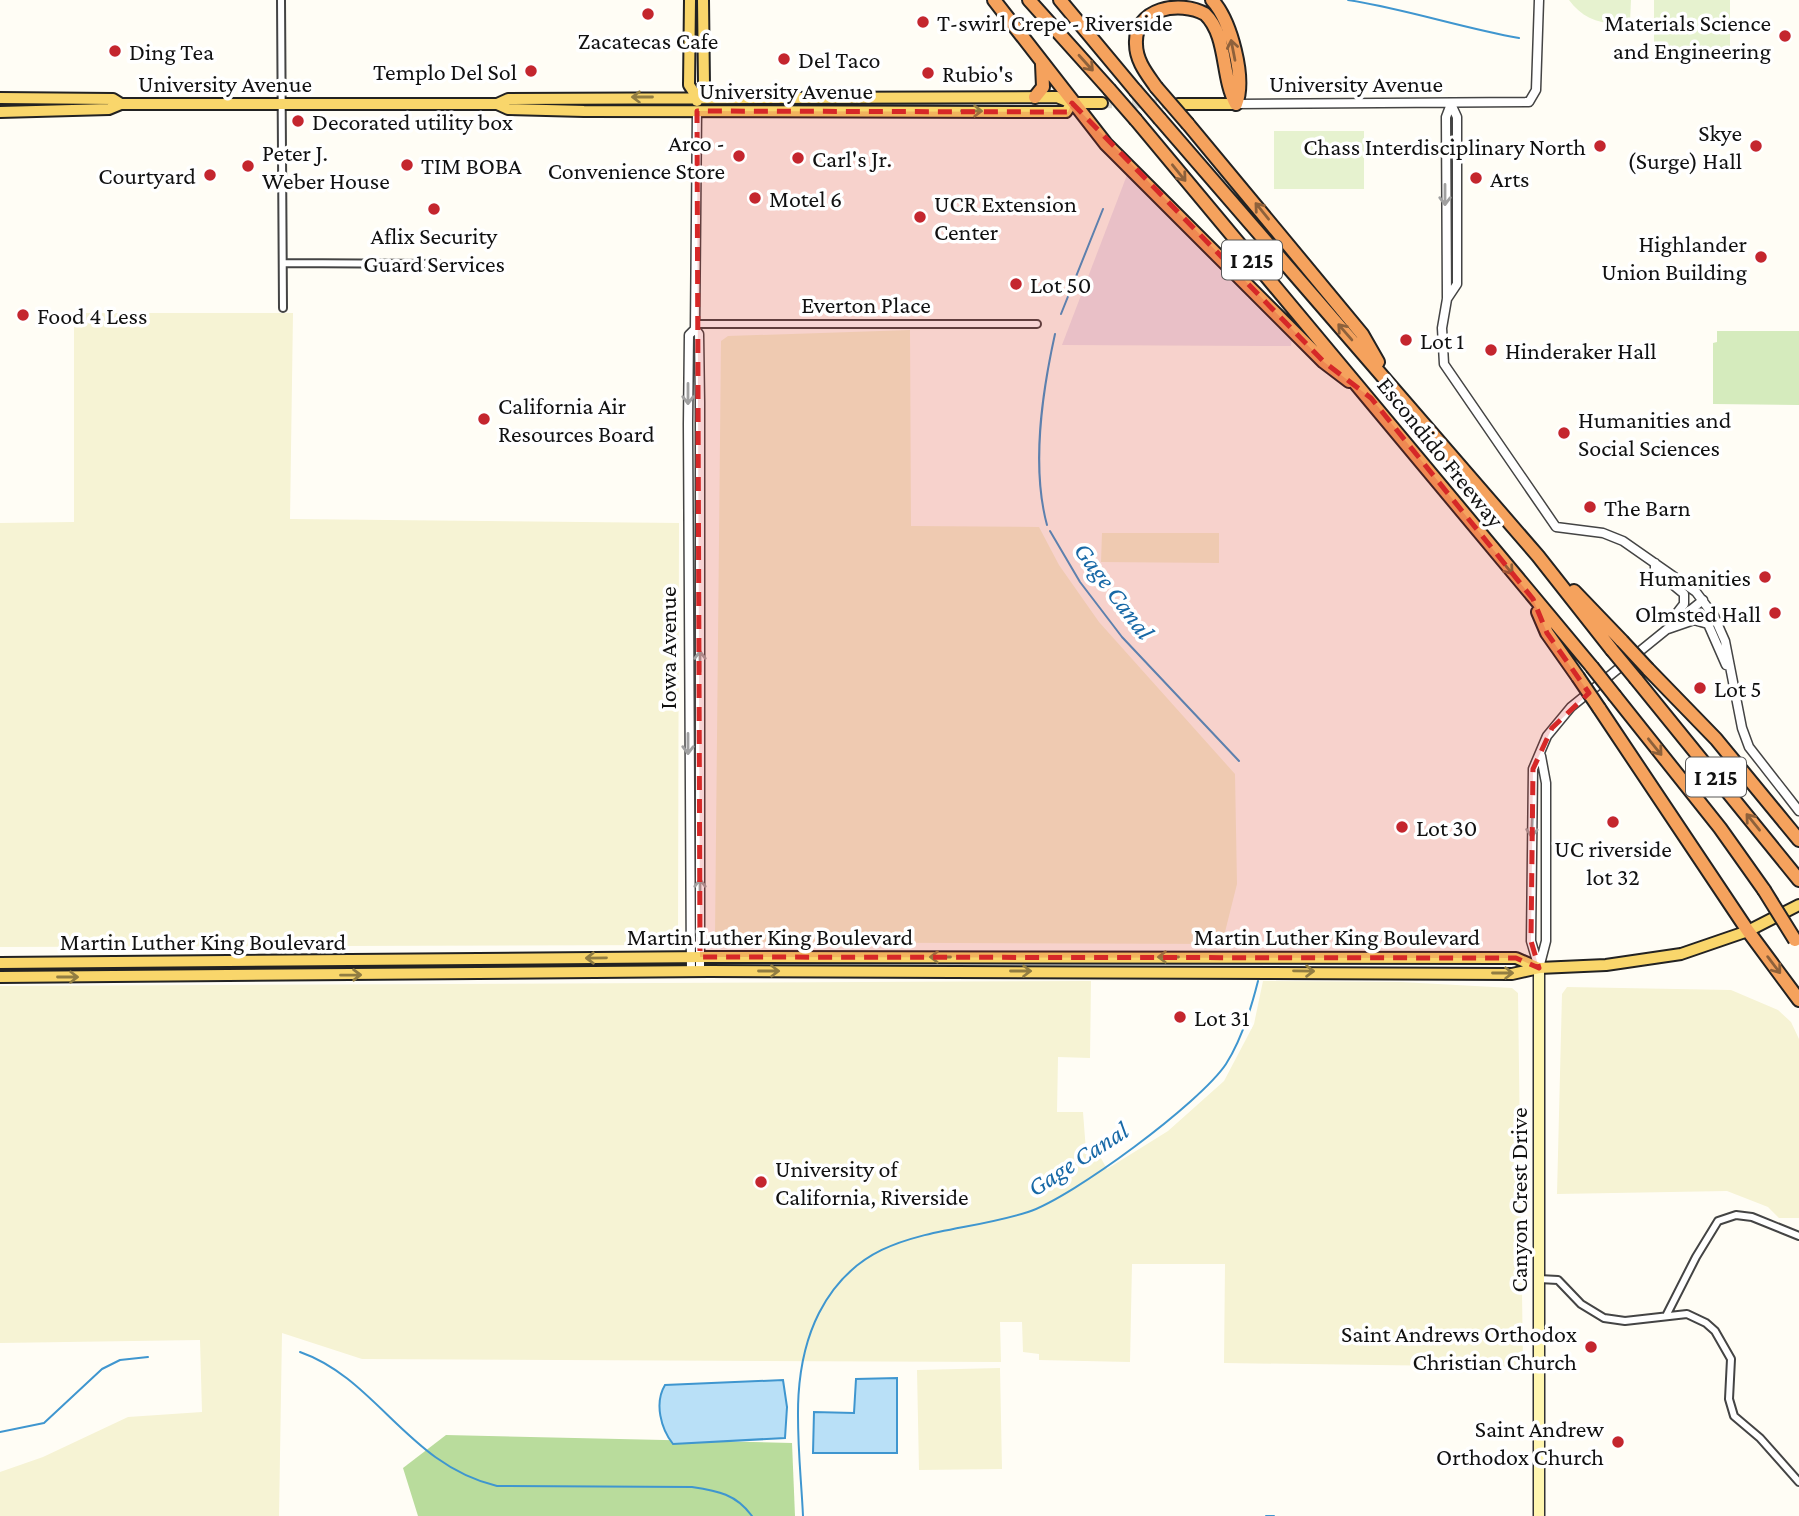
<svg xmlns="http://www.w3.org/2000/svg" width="1799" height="1516" viewBox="0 0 1799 1516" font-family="'Crimson Pro',serif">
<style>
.industrial{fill:#eee6ef}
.farmland{fill:#f6f3d4}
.green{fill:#d5ebbd}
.forest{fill:#b9dc9c}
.pitch{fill:#e6f2cf}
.water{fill:#b9e0f7;stroke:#3f96cf;stroke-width:2}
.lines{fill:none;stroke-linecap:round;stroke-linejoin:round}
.stream{stroke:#3f96cf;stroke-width:2}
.primary-tunnel{stroke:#dbdad3;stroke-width:10;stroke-dasharray:10 5;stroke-linecap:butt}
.minor-casing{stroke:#444;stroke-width:10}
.tertiary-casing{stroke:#444;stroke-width:11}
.secondary-casing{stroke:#333;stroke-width:13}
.primary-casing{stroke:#222;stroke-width:14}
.motorway-casing{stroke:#222;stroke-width:16}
.minor{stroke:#fff;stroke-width:6}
.tertiary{stroke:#fff;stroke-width:8}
.secondary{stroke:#fff6b0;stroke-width:10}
.primary{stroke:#f9d66b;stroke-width:10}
.motorway{stroke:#f5a25d;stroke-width:12}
.motorway-bridge-casing{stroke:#222;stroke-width:16;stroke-linecap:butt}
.motorway-bridge{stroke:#f5a25d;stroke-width:12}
.oneway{stroke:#8e613b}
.oneway2{stroke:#917d42}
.oneway3{stroke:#a0a0a0}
.marked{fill:#d62828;fill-opacity:0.2;stroke:#d62828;stroke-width:5;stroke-dasharray:14 9;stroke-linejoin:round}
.poi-dot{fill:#c4262e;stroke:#fff;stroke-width:2.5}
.labels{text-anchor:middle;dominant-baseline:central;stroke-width:7;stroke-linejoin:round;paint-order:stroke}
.shield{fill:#fff;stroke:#585858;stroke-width:2}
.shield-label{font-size:23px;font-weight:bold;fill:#111}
.poi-label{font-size:24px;fill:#111;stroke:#fff;text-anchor:start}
.street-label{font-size:24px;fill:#111;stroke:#fff}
.water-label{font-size:26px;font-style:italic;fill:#1768a6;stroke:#fff}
</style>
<rect width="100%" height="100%" fill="#fffdf5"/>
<path class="industrial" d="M1127,175L1292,338L1291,346L1062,345Z"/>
<path class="farmland" d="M74,313H293L290,519L679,523L678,938L672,945L0,947V523L74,522Z
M910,330L911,526L1039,527L1059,565L1099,622L1235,774L1237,884L1222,944L722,942L715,935L721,341L728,336Z
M1102,533H1219V563L1101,562Z
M1091,981L1090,1058L1058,1057L1057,1112H1083L1086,1151H1097L1107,1169L1168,1131L1224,1081L1254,1024L1263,981L1401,982L1512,988L1518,993L1523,1367L1224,1363L1225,1264H1132L1130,1362L1039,1360V1354L1023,1352L1022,1322H1000L1001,1362L362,1359L282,1333L279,1516H0V1472L43,1457L128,1417L202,1412L200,1340L0,1343V986Z
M1567,987L1731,990L1778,1010L1791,1022L1799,1039V1218H1779L1768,1207L1727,1191L1557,1194L1562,994Z
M1000,1368L1002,1469L919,1470L917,1370Z"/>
<path class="green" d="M1717,331H1799V405L1713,404V343L1717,342Z"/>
<path class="forest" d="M446,1435L792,1443L795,1516H418L403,1468Z"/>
<path class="pitch" d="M1569,0H1631L1630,22C1606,27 1583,20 1569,0Z
M1654,0H1730V61L1654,60Z
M1274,131H1364V189H1274Z"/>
<path class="water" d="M897,1378V1453H813L814,1412L854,1413L856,1379Z
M783,1380L787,1407L785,1438L673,1444C661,1429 654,1403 665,1385Z"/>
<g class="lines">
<path class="stream" d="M1348,0C1406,9 1462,28 1519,38
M1061,314L1103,209
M1047,525C1031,466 1042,393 1055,334
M1050,531L1080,582L1122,637L1239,761
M300,1352C377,1379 408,1465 497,1486L692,1487C718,1491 736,1494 752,1516
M0,1432L44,1423L102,1369L120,1360L148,1357
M803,1516C800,1449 787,1376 819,1313C864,1225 946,1238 1028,1212C1073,1197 1200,1103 1226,1064C1242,1039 1251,1009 1258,981
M1266,1516H1274"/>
<path class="primary-tunnel" d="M1102,103L1175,104"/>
<defs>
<path id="minor" d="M281,0L283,308
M283,263L441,264
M695,324H1037
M1539,1279L1558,1280L1581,1304L1604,1318L1625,1321L1687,1314L1706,1323L1715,1331L1731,1359L1729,1399L1734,1416L1760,1438L1799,1482
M1666,1316L1696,1257L1718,1221L1736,1215L1752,1217L1799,1236"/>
<path id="tertiary" d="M1236,104L1529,102L1536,90L1539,0
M1451,104L1446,117L1447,299L1442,328L1444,364L1556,527L1603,533L1623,541L1696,592L1714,616L1725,641L1742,728L1749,747L1799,811
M697,111L695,329L699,334L700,402V971
M1447,299L1457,284V117L1451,104
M1655,563V570L1684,594V604L1670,622
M1668,629L1694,620L1708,624L1726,665
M1539,968L1531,941L1533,769L1547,736L1571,707L1703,600
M1539,968L1546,941V783L1541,756
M691,971L688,424L689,335L695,329"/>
<path id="secondary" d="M1539,968V1516"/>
<path id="primary" d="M690,0L689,85L697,97
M0,98L113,99L121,104
M697,101L704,84L703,0
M497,104L508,109L584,111L1066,112L1072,103
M1178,104H1236
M0,112L109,109L121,104H497L508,99L1057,97L1072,103H1102
M0,963L708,957L1516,958L1539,968
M0,977L709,971L1512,974L1539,968L1606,965L1681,954L1748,931L1799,905"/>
<path id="motorway" d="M994,0L1106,144L1324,362L1349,381
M1029,0L1109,89
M1060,0L1135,90
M1212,0C1231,21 1246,78 1236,104
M1156,87C1147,74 1136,61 1136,44C1134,8 1180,0 1205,14C1228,36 1221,77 1236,104
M1035,97L1043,87L1042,64
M1160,119L1538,556L1612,650
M1136,120L1592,667
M1188,124L1362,334L1378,362
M1574,591L1622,641
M1538,612L1547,633L1578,677
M1648,669L1716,739L1799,840
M1636,679L1799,880
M1615,696L1720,828L1764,890
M1599,708L1748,931L1799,1000"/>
</defs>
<use href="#minor" class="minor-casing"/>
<use href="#tertiary" class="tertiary-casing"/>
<use href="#secondary" class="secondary-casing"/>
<use href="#primary" class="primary-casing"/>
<use href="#motorway" class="motorway-casing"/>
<use href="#minor" class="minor"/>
<use href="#tertiary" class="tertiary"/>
<use href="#secondary" class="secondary"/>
<use href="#primary" class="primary"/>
<use href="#motorway" class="motorway"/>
<defs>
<path id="motorway-bridge" d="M1156,87L1188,124
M1109,89L1136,120
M1135,90L1160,119
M1622,641L1648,669
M1612,650L1636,679
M1592,667L1615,696
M1578,677L1599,708
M1764,890L1795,940"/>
</defs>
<use href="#motorway-bridge" class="motorway-bridge-casing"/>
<use href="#motorway-bridge" class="motorway-bridge"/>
</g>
<defs><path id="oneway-shaft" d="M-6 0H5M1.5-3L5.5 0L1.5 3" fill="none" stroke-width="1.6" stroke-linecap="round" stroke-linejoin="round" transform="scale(1.75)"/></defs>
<g class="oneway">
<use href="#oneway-shaft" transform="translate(1233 50) rotate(-101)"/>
<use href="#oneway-shaft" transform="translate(1086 63) rotate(48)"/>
<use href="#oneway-shaft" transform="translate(1179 173) rotate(51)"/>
<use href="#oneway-shaft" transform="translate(1262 211) rotate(-129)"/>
<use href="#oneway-shaft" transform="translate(1345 332) rotate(-131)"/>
<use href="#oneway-shaft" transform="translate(1506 566) rotate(51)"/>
<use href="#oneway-shaft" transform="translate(1655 747) rotate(51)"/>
<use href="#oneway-shaft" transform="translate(1753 822) rotate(-129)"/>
<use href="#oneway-shaft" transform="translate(1774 965) rotate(53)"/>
</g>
<g class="oneway2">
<use href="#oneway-shaft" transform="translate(642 97) rotate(180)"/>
<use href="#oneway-shaft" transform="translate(972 111)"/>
<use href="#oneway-shaft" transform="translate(940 957) rotate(-180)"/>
<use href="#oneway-shaft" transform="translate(1168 957) rotate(-180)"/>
<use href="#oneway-shaft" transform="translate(596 958) rotate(179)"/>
<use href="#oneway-shaft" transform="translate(769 971)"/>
<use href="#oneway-shaft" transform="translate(1021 971)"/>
<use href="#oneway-shaft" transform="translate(1304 971) rotate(1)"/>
<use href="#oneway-shaft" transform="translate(1503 973)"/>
<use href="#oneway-shaft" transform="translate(351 975) rotate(-1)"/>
<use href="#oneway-shaft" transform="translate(68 977)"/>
</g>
<g class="oneway3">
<use href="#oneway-shaft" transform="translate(1445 195) rotate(90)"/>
<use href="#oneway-shaft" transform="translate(688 394) rotate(90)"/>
<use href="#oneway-shaft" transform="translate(700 661) rotate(-90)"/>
<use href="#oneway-shaft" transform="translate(688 744) rotate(90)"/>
<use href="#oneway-shaft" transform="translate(1532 827) rotate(92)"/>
<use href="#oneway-shaft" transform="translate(700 889) rotate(-90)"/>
</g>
<path class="marked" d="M1072,103L1324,362L1371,398L1533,599L1547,633L1589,693L1552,728L1533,769L1531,941L1539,968L1516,958L700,957L697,111L1068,112Z"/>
<g class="poi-dot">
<circle cx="648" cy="14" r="7"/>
<circle cx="923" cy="22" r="7"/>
<circle cx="1785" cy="36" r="7"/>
<circle cx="115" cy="51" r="7"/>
<circle cx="784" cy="59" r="7"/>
<circle cx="531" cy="71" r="7"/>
<circle cx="928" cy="73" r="7"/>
<circle cx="298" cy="121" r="7"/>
<circle cx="1600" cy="146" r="7"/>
<circle cx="1756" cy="146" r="7"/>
<circle cx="739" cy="156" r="7"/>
<circle cx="798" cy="158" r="7"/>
<circle cx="407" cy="165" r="7"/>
<circle cx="248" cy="166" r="7"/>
<circle cx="210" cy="175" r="7"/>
<circle cx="1476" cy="178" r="7"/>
<circle cx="755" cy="198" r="7"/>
<circle cx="434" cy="209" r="7"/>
<circle cx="920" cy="217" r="7"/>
<circle cx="1761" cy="257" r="7"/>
<circle cx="1016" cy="284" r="7"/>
<circle cx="23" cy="315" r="7"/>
<circle cx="1406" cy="340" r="7"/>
<circle cx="1491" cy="350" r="7"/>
<circle cx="484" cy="419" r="7"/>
<circle cx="1564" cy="433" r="7"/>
<circle cx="1590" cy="507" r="7"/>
<circle cx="1765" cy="577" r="7"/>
<circle cx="1775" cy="613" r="7"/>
<circle cx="1700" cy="688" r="7"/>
<circle cx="1613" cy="822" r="7"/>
<circle cx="1402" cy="827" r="7"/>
<circle cx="1180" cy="1017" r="7"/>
<circle cx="761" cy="1182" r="7"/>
<circle cx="1591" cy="1347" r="7"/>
<circle cx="1618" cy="1442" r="7"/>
</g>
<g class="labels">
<g class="shield">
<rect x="1222" y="240.5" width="60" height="39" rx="5"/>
<rect x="1686" y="757.5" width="60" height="39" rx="5"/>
</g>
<g class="shield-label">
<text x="1252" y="260">I 215</text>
<text x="1716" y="777">I 215</text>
</g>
<g class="poi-label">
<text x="937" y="22">T-swirl Crepe - Riverside</text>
<text x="1771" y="22" text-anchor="end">Materials Science<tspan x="1771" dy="28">and Engineering</tspan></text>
<text x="648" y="40" text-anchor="middle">Zacatecas Cafe</text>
<text x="129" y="51">Ding Tea</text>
<text x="798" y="59">Del Taco</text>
<text x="517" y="71" text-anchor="end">Templo Del Sol</text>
<text x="942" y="73">Rubio's</text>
<text x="312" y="121">Decorated utility box</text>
<text x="1742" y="132" text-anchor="end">Skye<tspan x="1742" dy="28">(Surge) Hall</tspan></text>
<text x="725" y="142" text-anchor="end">Arco -<tspan x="725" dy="28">Convenience Store</tspan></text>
<text x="1586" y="146" text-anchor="end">Chass Interdisciplinary North</text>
<text x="262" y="152">Peter J.<tspan x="262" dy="28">Weber House</tspan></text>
<text x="812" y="158">Carl's Jr.</text>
<text x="421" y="165">TIM BOBA</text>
<text x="196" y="175" text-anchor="end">Courtyard</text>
<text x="1490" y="178">Arts</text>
<text x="769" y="198">Motel 6</text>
<text x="934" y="203">UCR Extension<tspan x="934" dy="28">Center</tspan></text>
<text x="434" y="235" text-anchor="middle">Aflix Security<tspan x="434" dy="28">Guard Services</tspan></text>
<text x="1747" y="243" text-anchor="end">Highlander<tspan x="1747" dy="28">Union Building</tspan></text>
<text x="1030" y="284">Lot 50</text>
<text x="37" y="315">Food 4 Less</text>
<text x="1420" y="340">Lot 1</text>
<text x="1505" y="350">Hinderaker Hall</text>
<text x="498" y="405">California Air<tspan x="498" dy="28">Resources Board</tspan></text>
<text x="1578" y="419">Humanities and<tspan x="1578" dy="28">Social Sciences</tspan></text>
<text x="1604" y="507">The Barn</text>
<text x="1751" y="577" text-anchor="end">Humanities</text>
<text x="1761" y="613" text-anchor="end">Olmsted Hall</text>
<text x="1714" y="688">Lot 5</text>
<text x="1416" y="827">Lot 30</text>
<text x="1613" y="848" text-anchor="middle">UC riverside<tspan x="1613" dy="28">lot 32</tspan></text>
<text x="1194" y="1017">Lot 31</text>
<text x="775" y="1168">University of<tspan x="775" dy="28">California, Riverside</tspan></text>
<text x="1577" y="1333" text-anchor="end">Saint Andrews Orthodox<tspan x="1577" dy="28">Christian Church</tspan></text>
<text x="1604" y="1428" text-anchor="end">Saint Andrew<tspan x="1604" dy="28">Orthodox Church</tspan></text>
</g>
<g class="street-label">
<text x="225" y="83">University Avenue</text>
<text x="1356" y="83">University Avenue</text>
<text x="786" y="90">University Avenue</text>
<text x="866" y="304">Everton Place</text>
<text transform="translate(1441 452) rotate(51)">Escondido Freeway</text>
<text transform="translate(667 648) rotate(-90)">Iowa Avenue</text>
<text x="770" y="936">Martin Luther King Boulevard</text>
<text x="1337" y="936">Martin Luther King Boulevard</text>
<text x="203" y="941">Martin Luther King Boulevard</text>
<text transform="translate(1518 1200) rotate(-90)">Canyon Crest Drive</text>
</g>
<g class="water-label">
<text transform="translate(1114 591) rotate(53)">Gage Canal</text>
<text transform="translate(1078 1159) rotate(-33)">Gage Canal</text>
</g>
</g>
</svg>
